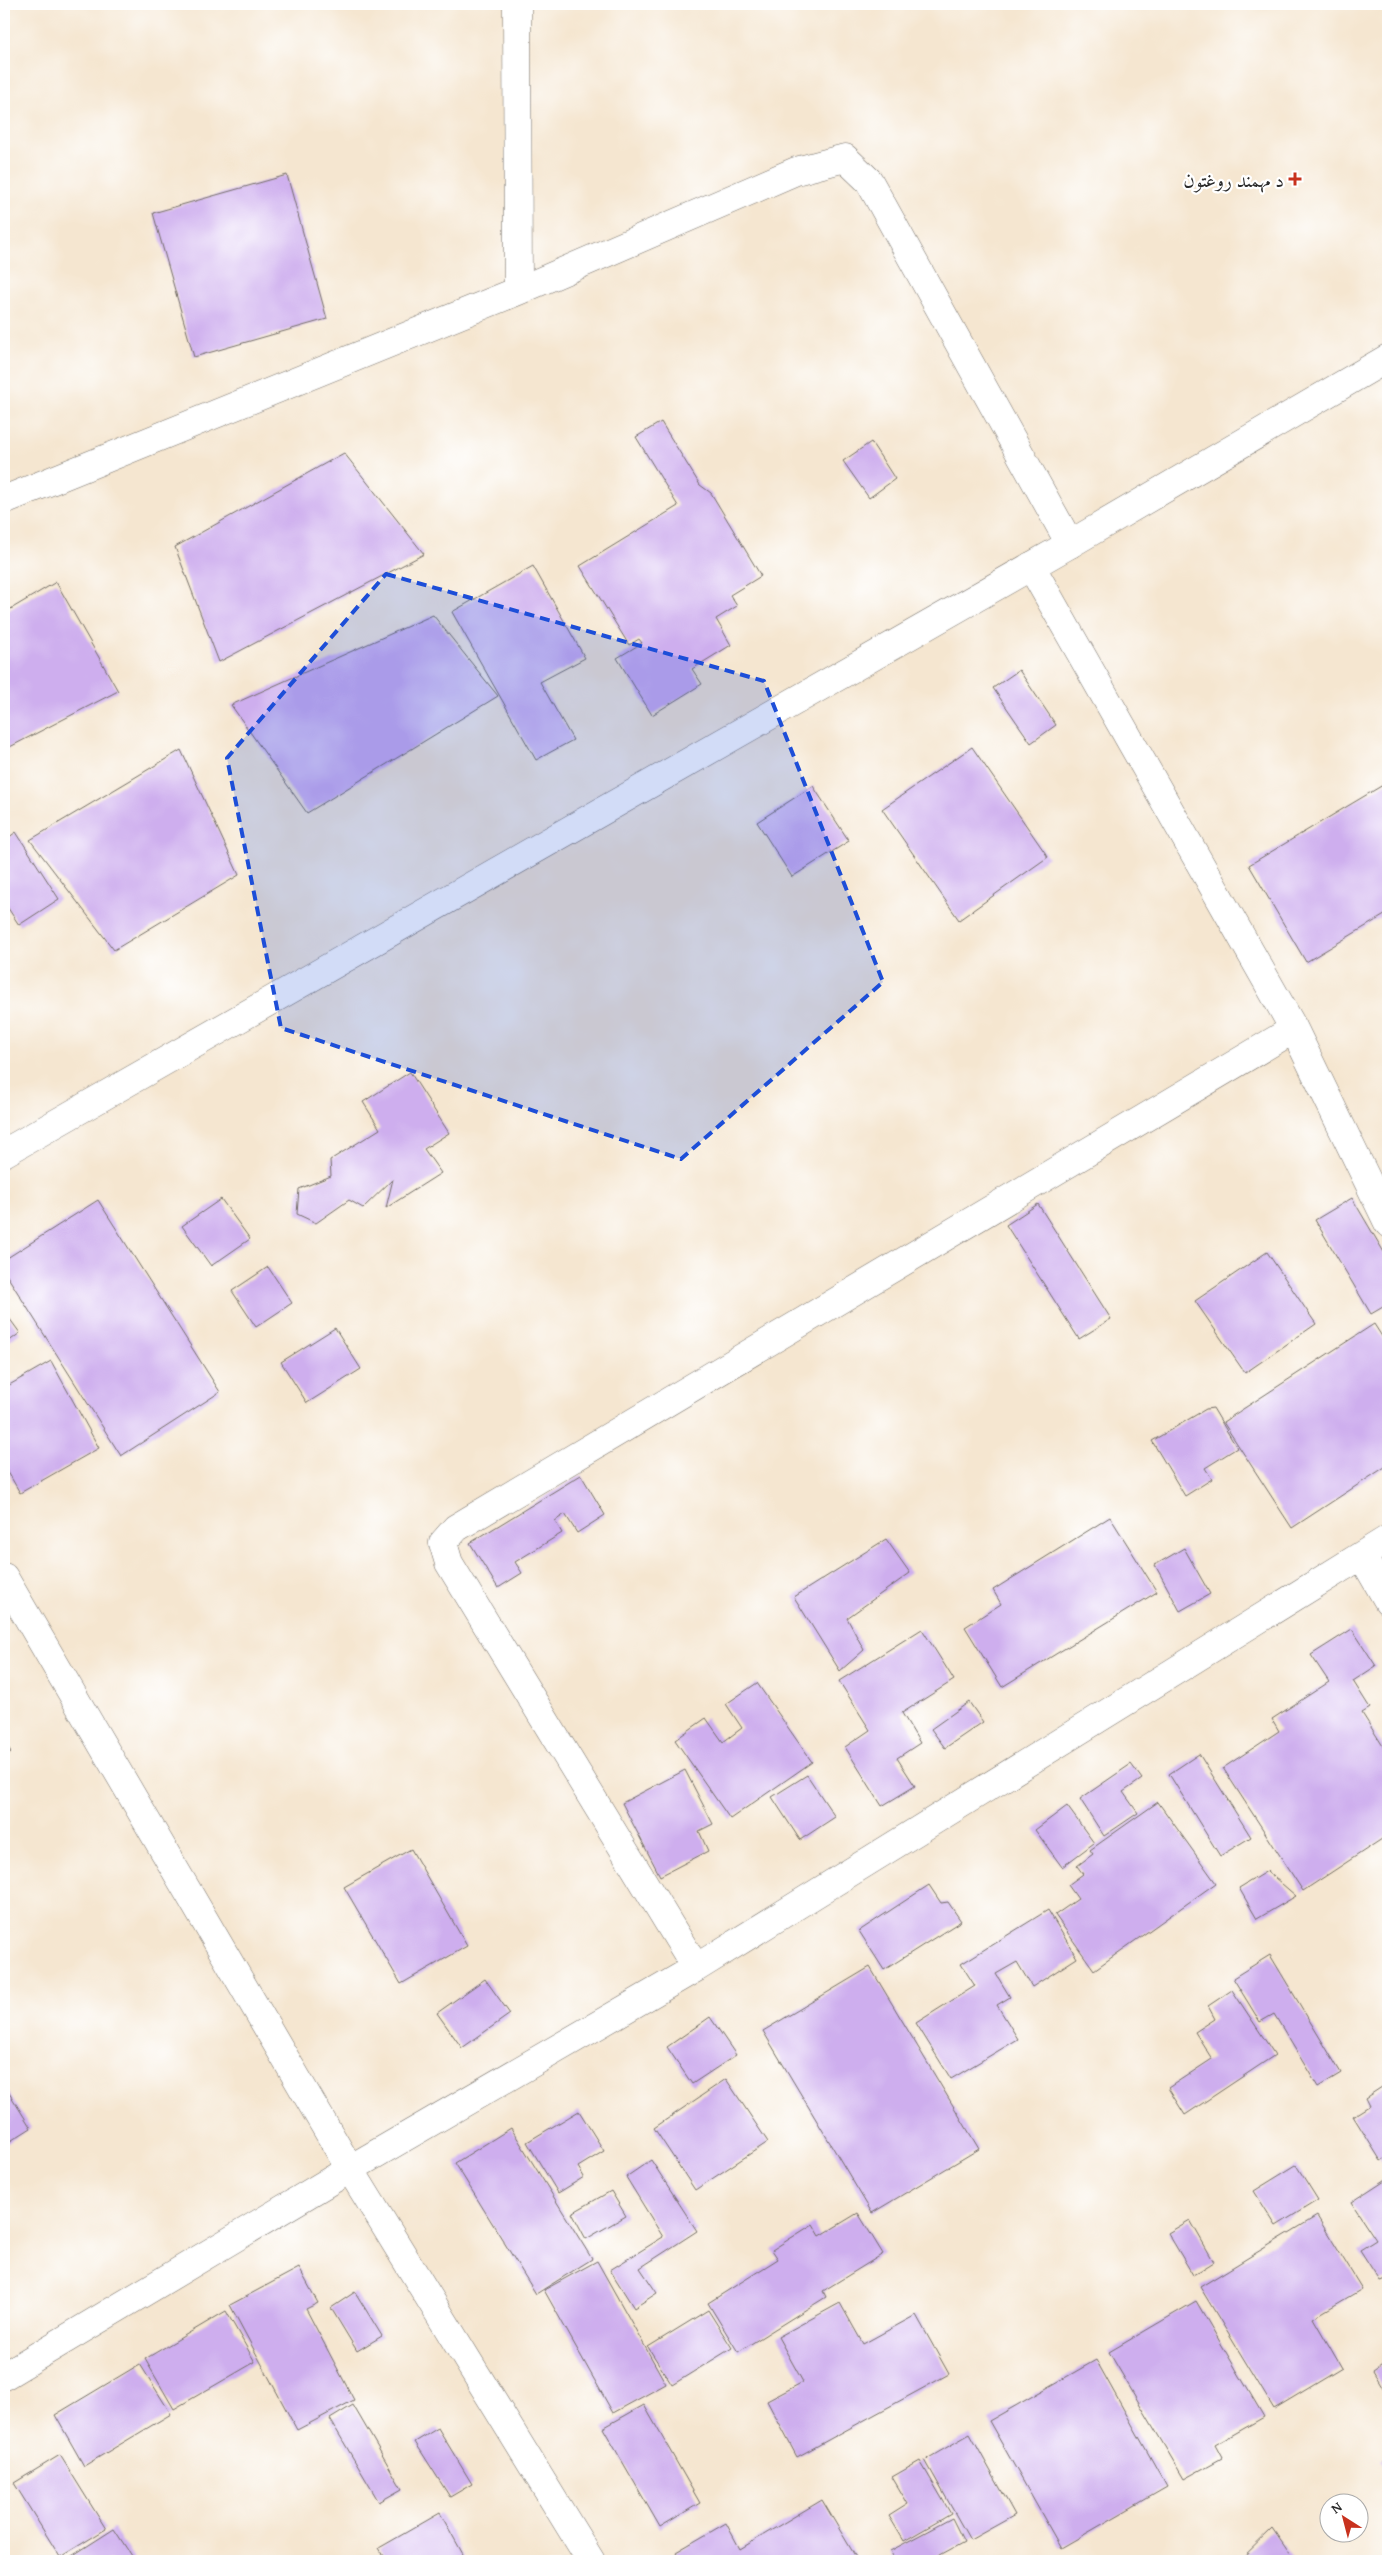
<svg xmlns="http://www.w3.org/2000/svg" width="1392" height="2565" viewBox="0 0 1392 2565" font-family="'Gentium Book Plus',Amiri,serif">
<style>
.building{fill:#ceaeee}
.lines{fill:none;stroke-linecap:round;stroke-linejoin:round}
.minor-casing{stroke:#726c65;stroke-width:29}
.tertiary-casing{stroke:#726c65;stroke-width:29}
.minor{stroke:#fff;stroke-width:28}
.tertiary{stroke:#fff;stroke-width:28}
.marked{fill:#1d4ed8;fill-opacity:0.2;stroke:#1d4ed8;stroke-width:4;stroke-dasharray:10 6;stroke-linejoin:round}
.poi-dot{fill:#c8321e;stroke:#fff;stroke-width:2}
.labels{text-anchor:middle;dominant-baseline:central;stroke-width:4.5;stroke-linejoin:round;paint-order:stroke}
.poi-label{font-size:20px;fill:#2b2b2b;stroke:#fff;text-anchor:end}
</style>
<rect width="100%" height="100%" fill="#fff"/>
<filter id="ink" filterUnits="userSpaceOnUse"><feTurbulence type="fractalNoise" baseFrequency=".02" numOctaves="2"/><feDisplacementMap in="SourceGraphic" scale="10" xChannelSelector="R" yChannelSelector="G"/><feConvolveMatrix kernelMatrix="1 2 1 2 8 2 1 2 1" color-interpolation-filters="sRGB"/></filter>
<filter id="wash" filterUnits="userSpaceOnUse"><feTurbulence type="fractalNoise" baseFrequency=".0096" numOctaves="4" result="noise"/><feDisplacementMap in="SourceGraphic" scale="20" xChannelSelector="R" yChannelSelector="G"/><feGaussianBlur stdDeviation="1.12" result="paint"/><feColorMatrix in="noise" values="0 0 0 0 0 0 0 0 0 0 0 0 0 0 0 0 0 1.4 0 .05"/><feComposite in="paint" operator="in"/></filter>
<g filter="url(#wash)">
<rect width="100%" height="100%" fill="#f5e6d0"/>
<g id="blocks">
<path class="building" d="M287,175L327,319L194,357L153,213Z
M661,422L700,485L711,493L761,576L730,595L737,606L716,619L731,645L692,669L702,684L652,715L617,658L642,643L639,639L629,645L580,566L678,506L636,437Z
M871,442L895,479L869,498L843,461Z
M344,453L424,554L219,662L175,547Z
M533,566L585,658L540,682L573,740L536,760L452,612Z
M56,582L118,691L4,750V613Z
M433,615L498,696L307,813L231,705Z
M1019,670L1056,725L1031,743L993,688Z
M972,747L1048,857L959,920L882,809Z
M181,750L239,875L114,950L30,840Z
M1388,782V913L1306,962L1249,865Z
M813,786L849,841L792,877L757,822Z
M16,832L59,899L19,925L4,902V841Z
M410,1072L449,1133L424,1149L441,1173L386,1208L393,1179L363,1208L349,1200L316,1223L297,1214L299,1189L331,1176L330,1160L380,1129L363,1102Z
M1352,1198L1388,1259V1304L1371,1314L1315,1220Z
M221,1199L250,1239L211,1266L182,1226Z
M98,1200L220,1392L121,1456L4,1271V1260Z
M1038,1204L1111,1319L1079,1339L1006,1225Z
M1267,1252L1316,1324L1245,1373L1195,1301Z
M268,1267L292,1303L256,1327L232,1291Z
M4,1311L20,1333L4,1345Z
M1374,1324L1388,1346V1465L1292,1528L1223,1422Z
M335,1328L361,1369L307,1403L281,1362Z
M51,1361L99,1448L20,1493L4,1465V1388Z
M1213,1408L1237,1448L1205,1468L1212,1479L1185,1496L1152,1441L1206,1409Z
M581,1475L605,1515L577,1533L565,1514L555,1521L562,1533L515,1562L522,1573L498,1588L470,1543Z
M1110,1517L1157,1592L1002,1687L965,1627L1001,1604L993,1590Z
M886,1539L910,1573L847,1618L864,1650L840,1671L794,1597Z
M1184,1548L1210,1594L1180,1611L1155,1565Z
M922,1629L954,1680L902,1713L920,1743L897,1758L915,1786L882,1806L845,1747L870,1730L839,1681Z
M1352,1629L1376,1666L1353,1681L1370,1708L1362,1713L1388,1754V1835L1303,1891L1223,1768L1279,1731L1272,1719L1329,1682L1311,1655Z
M757,1683L812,1762L730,1819L675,1740L706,1718L723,1742L742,1728L726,1704Z
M969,1702L983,1722L945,1748L931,1729Z
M4,1741L11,1752L4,1757Z
M1199,1754L1251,1837L1220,1856L1169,1774Z
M1131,1764L1142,1779L1123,1792L1138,1813L1104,1836L1080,1799Z
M685,1770L713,1824L699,1831L708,1851L660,1876L622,1803Z
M807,1775L835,1817L800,1840L772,1797Z
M1158,1802L1216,1883L1094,1970L1055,1915L1078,1899L1068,1885L1083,1874L1077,1866L1093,1854L1090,1850Z
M1067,1806L1094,1843L1062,1867L1035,1830Z
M411,1849L467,1946L401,1984L344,1887Z
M1267,1871L1296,1896L1257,1919L1239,1888Z
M929,1885L941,1903L948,1902L961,1921L884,1970L859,1931Z
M1048,1910L1077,1958L1032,1987L1017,1962L996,1974L1010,1997L997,2005L1018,2039L951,2079L916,2023L975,1986L961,1964Z
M1270,1955L1341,2073L1318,2087L1274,2014L1260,2022L1233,1978Z
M870,1967L979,2149L872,2213L763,2031Z
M485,1979L510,2014L462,2048L437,2013Z
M1232,1990L1275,2055L1185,2115L1168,2088L1212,2059L1195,2032L1215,2019L1208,2006Z
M710,2017L736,2055L692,2084L667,2047Z
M726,2079L768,2142L695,2190L654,2128Z
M1388,2083V2156L1381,2161L1353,2116L1369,2106L1365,2098Z
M4,2085L31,2128L4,2145Z
M579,2111L604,2151L578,2167L584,2177L558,2193L527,2142Z
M511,2128L592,2259L536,2294L455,2163Z
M651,2160L697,2231L640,2268L657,2293L634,2308L610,2270L663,2237L626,2177Z
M1296,2165L1318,2200L1276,2226L1254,2191Z
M1388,2178V2278L1380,2281L1360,2250L1376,2240L1351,2202Z
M611,2191L626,2216L586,2239L572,2213Z
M858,2213L883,2254L823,2291L826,2297L738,2352L708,2303L778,2259L772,2250L813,2224L820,2236Z
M1317,2216L1362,2289L1313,2318L1342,2368L1274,2409L1200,2287Z
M1190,2220L1214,2262L1193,2275L1168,2233Z
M597,2261L666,2384L613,2413L544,2290Z
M299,2268L318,2303L306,2309L354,2400L297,2430L230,2305Z
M355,2292L382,2336L357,2351L331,2308Z
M1196,2301L1264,2417L1215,2445L1222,2458L1184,2479L1109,2352Z
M840,2303L863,2344L916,2315L949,2374L797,2457L767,2401L803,2382L778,2337Z
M708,2310L732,2348L672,2385L648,2347Z
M226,2311L255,2362L174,2409L145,2359Z
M1096,2360L1167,2487L1061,2548L989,2421Z
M1388,2361V2396L1373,2371Z
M140,2364L171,2414L84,2466L55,2415Z
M353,2405L402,2489L379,2502L330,2419Z
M644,2405L700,2503L660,2527L603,2428Z
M438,2428L472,2484L450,2497L415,2442Z
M970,2434L1015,2515L970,2540L925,2460Z
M60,2455L106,2529L60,2557L14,2483Z
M1388,2457V2473L1381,2461Z
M920,2461L951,2514L904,2541L889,2516L908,2504L892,2477Z
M822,2500L857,2559L854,2561H681L676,2552L726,2523L740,2549Z
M440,2513L464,2556L454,2561H387L379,2548Z
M952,2518L964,2542L929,2561H896L890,2551Z
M114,2529L135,2561H64Z
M1272,2529L1294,2561H1239Z"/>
</g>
</g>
<g filter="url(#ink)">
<use href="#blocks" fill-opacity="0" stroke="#726c65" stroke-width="1"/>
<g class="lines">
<defs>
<path id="minor" d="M517,4L518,291
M4,500L518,291L796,171L845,158L869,181L1070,544
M1031,566L1294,1029L1388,1223
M1362,1556L1388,1601
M4,1577L350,2169L591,2561
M696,1968L449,1563L443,1543L456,1528L1294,1029
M4,2376L350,2169L696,1968L1388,1539"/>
<path id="tertiary" d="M4,1153L1070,544L1388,358"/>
</defs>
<use href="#minor" class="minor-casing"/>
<use href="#tertiary" class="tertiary-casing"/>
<use href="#minor" class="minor"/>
<use href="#tertiary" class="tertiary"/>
</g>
</g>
<path class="marked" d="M386,574L764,681L883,982L681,1159L281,1028L227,758Z"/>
<path class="poi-dot" d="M1292.5 171.5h5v5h5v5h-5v5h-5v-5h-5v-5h5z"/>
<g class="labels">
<g class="poi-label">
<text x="1284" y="179">د مهمند روغتون</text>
</g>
</g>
<rect width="1392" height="2565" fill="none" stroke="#fff" stroke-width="20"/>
<g transform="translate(1344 2518) rotate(324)"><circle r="24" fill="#ffffff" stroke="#aaaaaa"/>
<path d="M0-4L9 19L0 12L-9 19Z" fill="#c8321e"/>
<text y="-8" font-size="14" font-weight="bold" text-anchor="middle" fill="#2b2b2b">N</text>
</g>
</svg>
